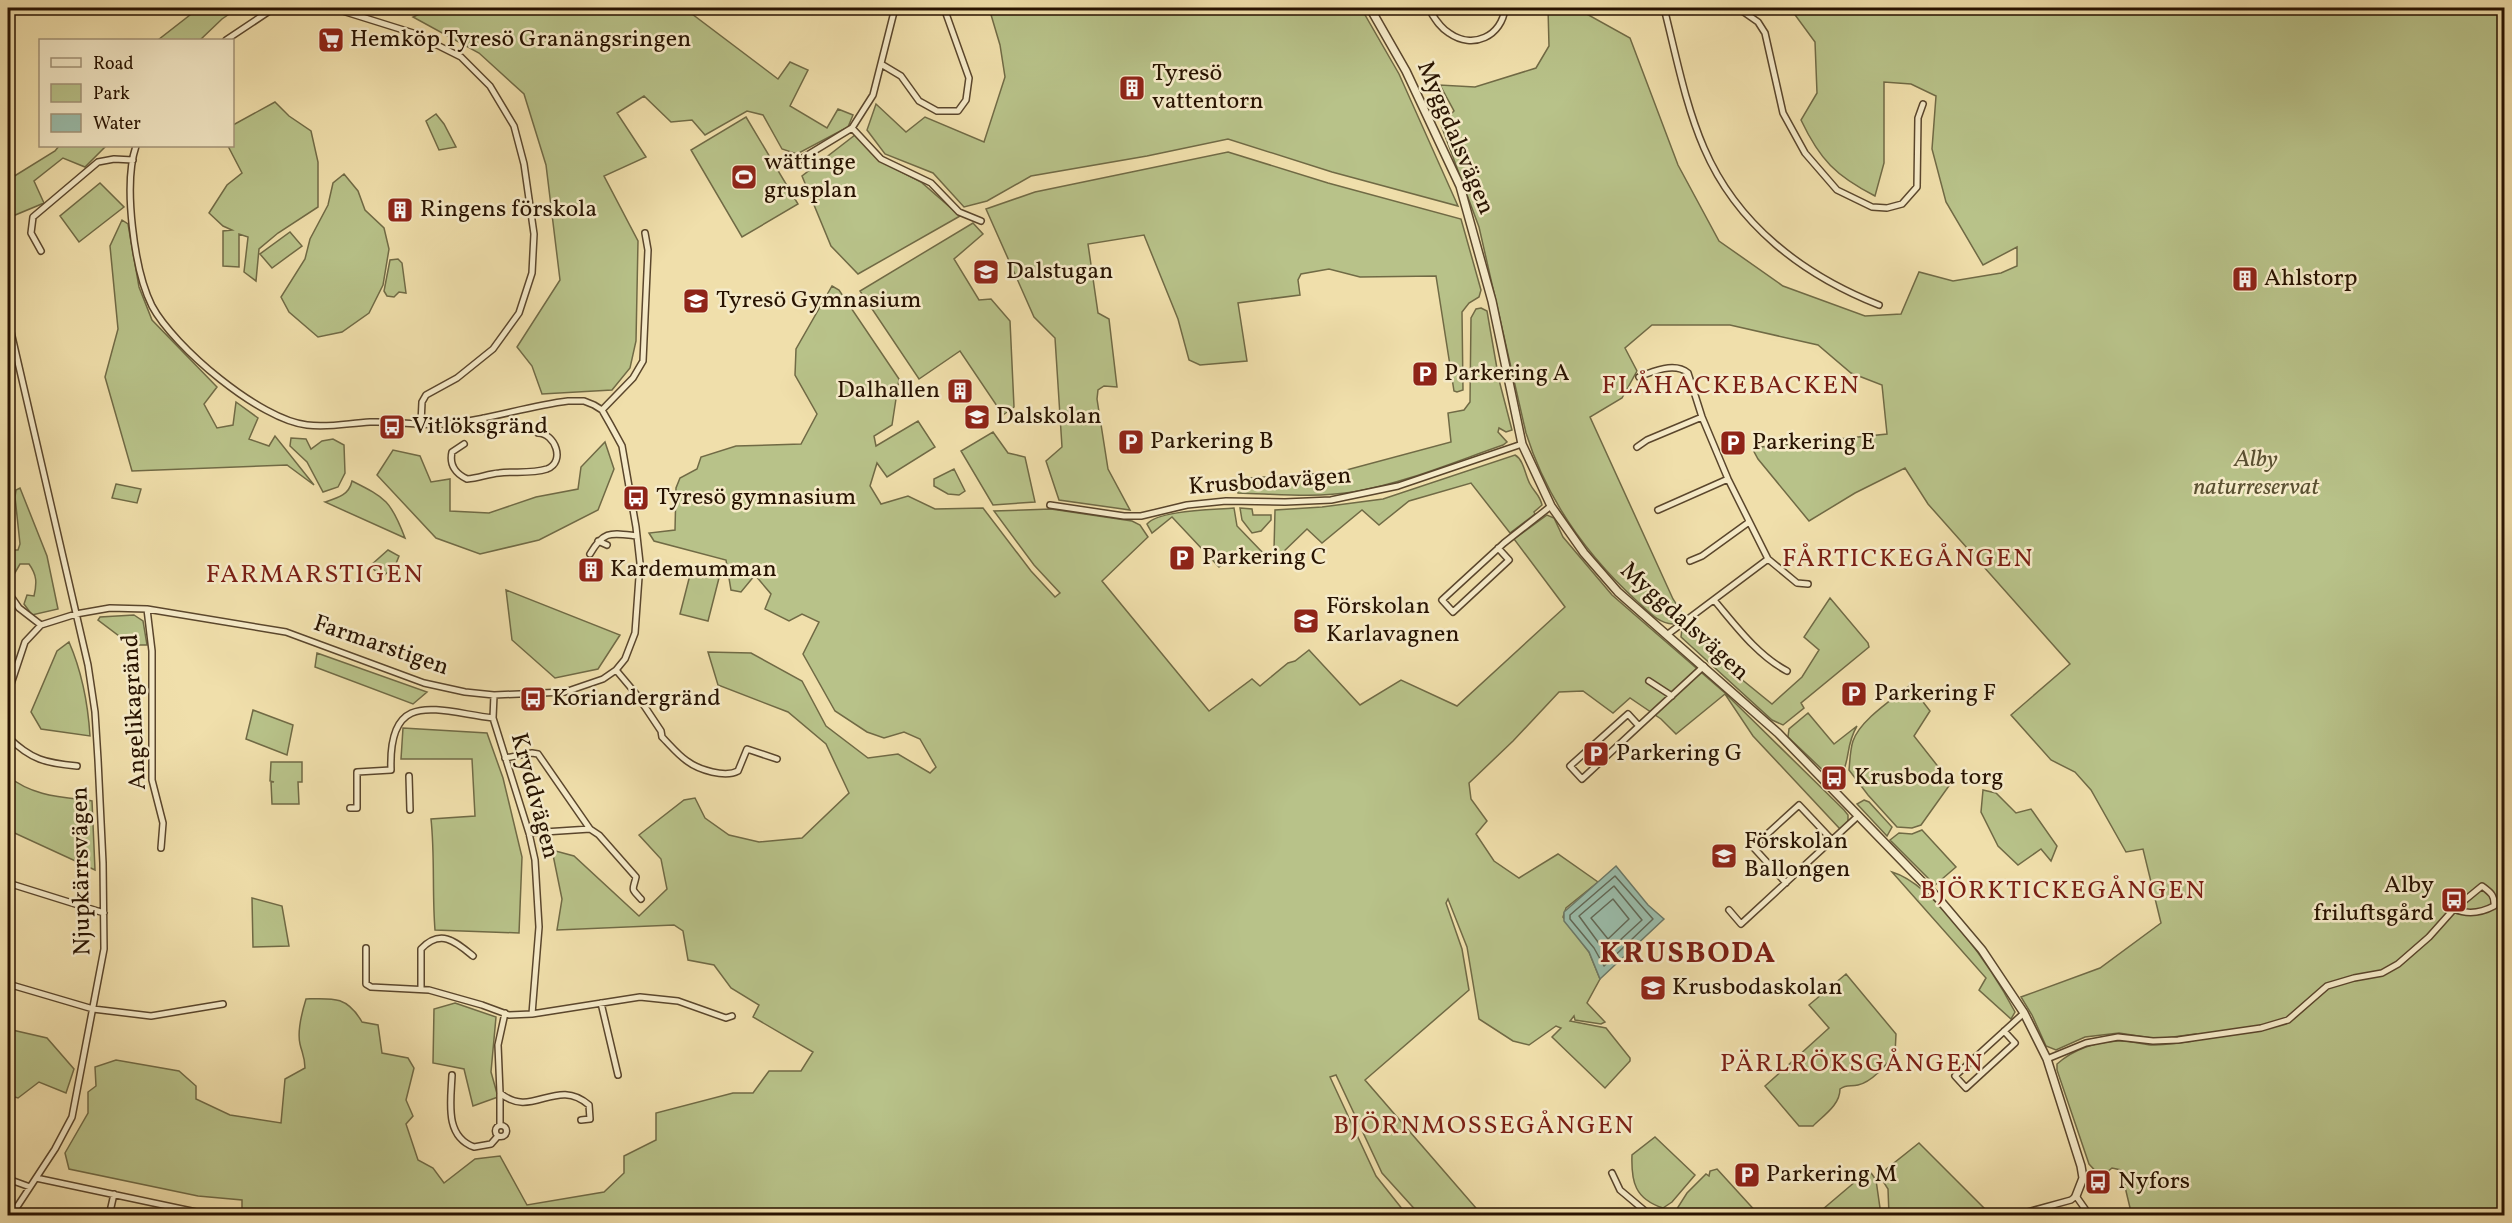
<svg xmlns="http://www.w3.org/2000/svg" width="2512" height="1223" viewBox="0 0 2512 1223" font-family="Vollkorn,serif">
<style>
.green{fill:#b8c289;stroke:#706a45;stroke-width:1.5}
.water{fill:#9abcaa;stroke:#6c7866;stroke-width:1.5}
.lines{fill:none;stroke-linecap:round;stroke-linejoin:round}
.shore{stroke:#616856;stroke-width:1.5}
.minor-casing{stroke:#5a462c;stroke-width:8}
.tertiary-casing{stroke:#5a462c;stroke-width:10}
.minor{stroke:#f5eac8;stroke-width:5}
.tertiary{stroke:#f5eac8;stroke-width:7}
.labels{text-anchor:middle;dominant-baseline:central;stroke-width:5;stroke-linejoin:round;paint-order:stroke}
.poi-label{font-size:24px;fill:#281301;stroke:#f5eac8;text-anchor:start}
.street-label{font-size:24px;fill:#281301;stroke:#f5eac8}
.park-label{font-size:24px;font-style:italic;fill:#5a5031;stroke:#f5eac8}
.neighbourhood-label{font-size:26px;letter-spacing:1.5px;fill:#7a1f14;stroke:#f5eac8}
.district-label{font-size:30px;font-weight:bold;letter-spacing:1.5px;fill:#7a1f14;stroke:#f5eac8}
</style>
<rect width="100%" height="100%" fill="#f0dfab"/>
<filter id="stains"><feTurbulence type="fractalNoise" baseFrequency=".00333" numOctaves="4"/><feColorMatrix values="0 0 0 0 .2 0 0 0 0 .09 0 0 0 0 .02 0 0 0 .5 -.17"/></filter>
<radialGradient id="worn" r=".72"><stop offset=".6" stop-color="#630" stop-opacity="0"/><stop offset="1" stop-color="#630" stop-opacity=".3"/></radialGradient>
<path class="green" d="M199,8H238L222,19L200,40H158Z
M432,8H684L778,79L790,62L808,70L790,106L827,128L838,109L853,115L848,127L797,154L782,149L763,115L747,111L705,135L692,120L671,122L644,96L617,113L646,157L604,176L638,241L636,341L630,368L612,390L542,394L532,366L517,347L560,280L546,165L524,94L479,53L413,17Z
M989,8H1361L1399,74L1458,206L1332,172L1228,139L1147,156L1031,176L987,201L964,207L933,173L885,154L867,130L876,104L906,132L925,117L984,142L1005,77L1000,45Z
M1548,8H1576L1630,38L1678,165L1719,241L1783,286L1865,316L1901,314L1919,272L1953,281L2001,273L2017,266V247L1983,265L1946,202L1932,149L1936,96L1911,84L1884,82V163L1875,196C1836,176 1820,160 1801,120L1817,93L1815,42L1790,8H2504V1215H2127L2131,1212L2121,1170L2112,1168L2101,1177L2089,1164L2057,1070V1064C2074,1049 2096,1042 2118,1041C2129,1040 2140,1044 2151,1045C2165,1045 2179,1043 2193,1041L2196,1034L2158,1039L2119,1033L2085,1037L2056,1050L2046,1046L2032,1015L2021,997L2100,968L2161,923L2143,849L2126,852L2091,790L2075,772L2051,760L2011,715L2070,664L1928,504L1905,468L1855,493L1809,521L1758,459L1752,448L1887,434L1882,385L1851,373L1818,345L1730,325H1652L1625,348L1637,371L1622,398L1590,417L1673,599L1684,616L1673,624C1658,623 1649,612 1639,603C1587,556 1547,500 1526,433L1479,227L1441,125L1454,111L1440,85L1475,87L1536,68L1549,46Z
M275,102L289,116L311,131L318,162V207L278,233L259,249L256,281L244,272L248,237L239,234V267L223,266V231L232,230L223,226L209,213L227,185L242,173L228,146H232L233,125Z
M436,114L444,124L456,147L439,150L426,121Z
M746,117L798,204L742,237L691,150Z
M855,135L880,161L921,182L960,216L858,274L831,246L802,176Z
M59,146H106L85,167L63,158L34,181L44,203L8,218V180L55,151Z
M1228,152L1328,183L1461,219L1481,290L1479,297L1469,303L1462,312L1463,390L1457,392L1454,391L1436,276L1360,277L1329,269L1301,274L1298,280L1300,295L1238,303L1247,361L1200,365L1189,360L1178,319L1144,235L1088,244L1098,313L1109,319L1117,387L1104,386L1098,390L1097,399L1108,469L1130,510L1059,500L1046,461L1062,447L1055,338L1034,317L986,209L1035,192Z
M344,174L358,191L365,210L384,228L389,249L383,285L369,313L342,332L318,337L289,312L281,297L305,259L310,239L328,205L333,183Z
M100,183L124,207L79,242L60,216Z
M122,220L128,224L139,287L152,320L217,387L204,404L217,428L233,425L236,402L258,418L249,439L269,446L275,436L314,485L287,465L132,471L105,377L118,329L110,246Z
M973,223L983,234L954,259L979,300L991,299L1010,321L1014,407L1003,415L960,351L919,379L860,291Z
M290,232L302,246L272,268L260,254Z
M398,259L402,263L406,293L399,292L394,297L387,296L384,291L390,260Z
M832,286L839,290L899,379L892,425L874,436L876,446L918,421L935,447L887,477L877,463L870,486L881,504L908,496L935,509L983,508L1031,571L1055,597L1060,593L1034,565L994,511L1051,509L1132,521L1140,525L1148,537L1102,581L1209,711L1252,679L1260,686L1288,663L1295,661L1309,650L1360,705L1401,680L1457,706L1565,607L1514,539L1547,515L1554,518L1563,537L1612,595L1725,693L1844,810L1848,815V821L1841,830L1753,736L1725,694L1676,734L1661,719L1630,698L1613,713L1583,691L1559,692L1513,741L1469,783L1471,799L1487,821L1476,834L1494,861L1519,878L1558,854L1598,882L1566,908L1563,917L1589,952L1600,979L1587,1003L1605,1022L1601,1024L1575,1020L1574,1016L1570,1021L1606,1028L1630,1058V1061L1605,1088L1552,1037L1561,1028L1556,1026L1529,1045L1513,1041L1479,1019L1467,947L1448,899L1446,903L1462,949L1469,990L1365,1080L1482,1215H1420L1382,1173L1336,1075L1330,1077L1376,1176L1407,1215L242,1216V1200L198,1196L69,1169L65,1153L88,1113V1092L96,1086L95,1067L116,1060L179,1071L196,1086V1099L230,1115L281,1123L285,1079L305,1068C305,1057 302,1053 300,1044C297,1031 302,1012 306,999C333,998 347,996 362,1022L378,1025L382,1053L408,1058L414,1068L406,1100L413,1116L406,1124L418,1160L433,1168L444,1183L475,1159L500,1156L527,1205L604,1192L624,1173V1156L656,1140V1113L733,1093H753L769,1071H801L813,1052L753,1017L759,1005L731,988L714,965L688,960L683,931L674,925L557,930L562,899L552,850L574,856L639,916L667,889L661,859L639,835L684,800L695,798L705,818L729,835L759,842L802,838L849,793L826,744L788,712L718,685L708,652L751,653L802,681L826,726L868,758L898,754L930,773L936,767L920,739L904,732L884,738L867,732L835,711L803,654L819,622L802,614L789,621L765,609L771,594L755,575L741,592L731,590L726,560L654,541L649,533L675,530L676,488L680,478L697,469L701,457L736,446L801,444L817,414L795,375L796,349Z
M1481,308L1487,311L1499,380L1512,430L1506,432L1499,428L1498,432L1507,442L1503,445C1454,462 1405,483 1353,492C1315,498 1276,494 1238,493L1236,479L1339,472L1451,442L1448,413L1464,410L1470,402L1471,318L1476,309Z
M993,432L1008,453L1025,457L1035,502L993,505L961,451Z
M291,438L306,439L311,449L322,441L333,439L344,445L345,473L338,487L323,492L307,462L290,446Z
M605,442L614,469L598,510L539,540L480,554L436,538L377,475L393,450L420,456L431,482L450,479V511L489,513L536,497L578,489L581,467Z
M1515,455C1524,460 1525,475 1530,484C1534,492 1540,495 1542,505L1534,512L1535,514L1510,533L1471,483L1409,501L1379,525L1362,510L1322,543L1307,529L1280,555L1274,550L1275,510L1322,507L1383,499Z
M954,469L965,491L959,495L948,494L934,486V479Z
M352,481C386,498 391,501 405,538L325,502C338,498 349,495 352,481Z
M116,484L141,489L137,503L112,498Z
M20,488L47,556L58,609L32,615L24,604L27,595L34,596C37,583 37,575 29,564H20L9,583L8,582V550H18L20,544L15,497L16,490Z
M1234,508L1237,526L1263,553L1252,563L1239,551L1219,567L1172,517L1152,533L1147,524C1159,510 1214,510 1234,508Z
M1240,508L1252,509L1253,515H1271V520L1261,531L1252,533L1242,520Z
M388,550L399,556L395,566L382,577L370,566Z
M691,571L719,578L708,621L680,614Z
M506,590L620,635L598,669L555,678L512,640Z
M1830,598L1868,643L1869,647L1801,703L1804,708L1783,725L1772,720L1681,637L1682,629L1689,624L1740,678L1772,704L1802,677L1819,650L1804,637Z
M134,615L143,621L147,645H131L98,620L100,617Z
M69,642C82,672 88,704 90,736L41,729L31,712L57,651Z
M317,653L427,692L413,704L315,667Z
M1910,685L1930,711L1914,736L1951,783L1921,825L1912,828L1897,827L1868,795L1849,770C1850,761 1850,750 1853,741C1860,720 1893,699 1910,685Z
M253,710L293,725L287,755L246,739Z
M1808,713L1834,744L1857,726C1845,746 1851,759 1840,779L1831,773L1828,775L1788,737L1789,729Z
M403,728L487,733L503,778L522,857L519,933L435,930C432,893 435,856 431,819L475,816L472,759H401Z
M271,762H302V782H298L299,804H272L271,782H274L270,781Z
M8,776C32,796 61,797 92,801L95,870L8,830Z
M1983,790L1996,793L2016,813L2031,809L2057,846L2051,861L2041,849L2018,865L1998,846L1981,812Z
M1864,800L1869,802L1892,827L1887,836L1857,804Z
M1922,830L1956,867L1935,885L1890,840L1899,833L1912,834Z
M1892,872C1936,885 1994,972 2015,1012L2011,1019L1979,990L1986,978Z
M252,898L282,906L289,946L253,947Z
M1846,974L1896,1034L1895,1054C1886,1065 1872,1082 1858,1085C1851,1087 1847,1084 1840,1089C1840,1105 1824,1115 1813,1126H1799L1765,1086L1829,1028L1809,1005Z
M455,1003L496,1017L491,1072L498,1097L473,1106L464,1069L433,1063L434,1009Z
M8,1029L47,1038L74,1069L66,1093L39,1082L18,1098L8,1095Z
M1655,1137L1695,1175L1672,1202L1663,1208C1635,1199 1631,1182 1632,1155Z
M1919,1143L1988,1212L1965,1216L1889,1215L1888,1189L1879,1175Z
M1717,1169L1759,1215H1673L1687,1193L1706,1174L1709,1176L1710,1171Z
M1869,1170L1876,1180L1881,1215H1816Z"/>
<path class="water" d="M1616,866L1648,905L1664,919L1600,979L1589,952L1564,921V912Z"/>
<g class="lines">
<path class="shore" d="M1615,876L1653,919L1604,966L1594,948L1570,919V915Z
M1614,886L1642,920L1606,953L1579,916Z
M1613,899L1629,919L1608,939L1591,918Z"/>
<defs>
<path id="minor" d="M333,8L413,33L461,57L490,86L514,126L524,164L534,234L532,273L519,313L493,349L457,378L426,395L422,402L421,423
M1428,8C1434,17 1439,27 1449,33C1473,50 1502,36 1505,8
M1660,8H1669
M1664,8C1676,55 1685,104 1704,148C1737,225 1803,275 1879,305
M1738,8L1758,22L1765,33L1783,113L1805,153L1837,190L1872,207L1887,208L1902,204L1917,187L1918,118L1923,104
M226,40L274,8
M881,64L901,76L919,101L937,111H958L966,100L969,78L944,8
M852,128L881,159L931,183L959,212L981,221
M796,162L852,128L873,95L895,8
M41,251L31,233L33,217L98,162L114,159L133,160
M8,319L88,665L95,712L98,760L103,863L104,949L72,1117L55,1149L11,1216
M1639,377C1653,371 1675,362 1688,373L1702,417L1728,479L1768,559L1797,583L1808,584
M602,410L633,378L643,361L648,250L645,233
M483,418L489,436
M464,444L452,452C449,465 456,474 467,479C479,478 488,474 499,473C515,471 531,474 547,469C566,462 555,433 538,433
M1637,447L1647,440L1702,417
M1050,505L1124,516H1141L1187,505L1226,501L1285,502L1331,500L1398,486L1522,444
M1658,510L1728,479
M598,541L607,545
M1498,548L1509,560L1453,612L1442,600L1504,543L1551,506
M590,554C604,530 611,533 637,536
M1690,561L1702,556L1749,522
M8,592L19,608L41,625L76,614L110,608L147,609L286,632L424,683L465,692L494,695L565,692L603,679L616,670L625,659L635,633L640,563L636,527L622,446L610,424L602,410L594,405L584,401H568C527,406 488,420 447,424C422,426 396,421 370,422C349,423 329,428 307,425C260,420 174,347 152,306C134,270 123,184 136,146
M1714,600C1736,626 1757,655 1787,671
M147,609L152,651V780L163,823L161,848
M1668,634L1768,559
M616,670L637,695L661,731L662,737C670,745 678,755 687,761C699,770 725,778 738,771L747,749L777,759
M1649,681L1672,696
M8,693L25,642L41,625
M494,695L493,718L529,833L535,860L539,927L532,1014
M1639,726L1582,779L1570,766L1628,714L1639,726L1704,666
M8,737C31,760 46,763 77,766
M505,758L532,753L538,754L590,829L599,835L636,877C633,891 630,887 641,899
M409,776L410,810
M350,808H357V772L391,770C388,688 436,711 493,718
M529,833L590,829
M8,883L104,913
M1786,883L1753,847L1799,805L1832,840
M1729,910L1741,924L1858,816
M366,948V984L371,987L429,990L482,1005L509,1015L532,1014L640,997L678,1001L726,1018L732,1016
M8,984L93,1009L151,1016L223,1004
M421,988V949C441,928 456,942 473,956
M601,1003L618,1075
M505,1013L498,1045L500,1093C532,1120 556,1076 589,1105L590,1119L581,1120
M2004,1031L2015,1043L1966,1088L1955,1076L2024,1013
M2047,1059L2086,1043L2118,1037L2153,1041L2178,1040L2261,1028L2288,1020L2327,986L2354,978L2382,973L2398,964L2429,937L2454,909L2482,886C2490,892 2495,895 2494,906C2481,913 2468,915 2454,909
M452,1075C451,1101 444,1136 474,1147L491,1144L498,1136
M500,1094V1125
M495.5 1131a5.5 5.5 0 1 1 11 0a5.5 5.5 0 1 1-11 0Z
M1612,1173L1620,1190L1651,1216
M36,1178L215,1216
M8,1179L30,1187
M109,1216L114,1194
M2013,1216L2071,1200L2076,1196L2090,1216"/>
<path id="tertiary" d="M1370,8L1406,71L1460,186L1492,301L1522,444L1551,506L1584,553L1618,592L1778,733L1938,898L1982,950L2024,1013L2047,1059L2081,1166L2083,1178L2076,1196"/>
</defs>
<use href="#minor" class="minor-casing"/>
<use href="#tertiary" class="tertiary-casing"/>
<use href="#minor" class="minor"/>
<use href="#tertiary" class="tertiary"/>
</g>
<defs>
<symbol id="supermarket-square" viewBox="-11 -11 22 22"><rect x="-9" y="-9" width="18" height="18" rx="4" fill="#8f2418" stroke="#f5eac8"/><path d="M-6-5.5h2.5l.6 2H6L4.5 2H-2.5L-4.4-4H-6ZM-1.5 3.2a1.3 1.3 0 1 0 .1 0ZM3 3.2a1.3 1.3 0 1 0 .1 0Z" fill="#fff"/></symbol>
<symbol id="building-square" viewBox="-11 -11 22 22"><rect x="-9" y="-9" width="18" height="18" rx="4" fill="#8f2418" stroke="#f5eac8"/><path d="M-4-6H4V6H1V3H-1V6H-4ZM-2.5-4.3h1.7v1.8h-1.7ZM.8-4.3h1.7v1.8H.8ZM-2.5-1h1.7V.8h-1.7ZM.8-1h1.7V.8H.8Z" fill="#fff"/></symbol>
<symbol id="stadium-square" viewBox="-11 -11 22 22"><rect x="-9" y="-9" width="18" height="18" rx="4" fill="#8f2418" stroke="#f5eac8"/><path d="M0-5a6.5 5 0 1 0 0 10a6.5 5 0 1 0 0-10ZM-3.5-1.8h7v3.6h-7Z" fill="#fff"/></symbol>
<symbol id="school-square" viewBox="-11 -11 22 22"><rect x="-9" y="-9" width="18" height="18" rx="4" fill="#8f2418" stroke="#f5eac8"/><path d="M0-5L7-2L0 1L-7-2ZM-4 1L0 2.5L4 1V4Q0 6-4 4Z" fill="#fff"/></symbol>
<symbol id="parking-square" viewBox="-11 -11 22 22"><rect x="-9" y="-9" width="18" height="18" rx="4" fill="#8f2418" stroke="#f5eac8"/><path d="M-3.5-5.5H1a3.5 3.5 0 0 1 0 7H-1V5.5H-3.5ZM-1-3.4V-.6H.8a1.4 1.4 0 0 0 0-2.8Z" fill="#fff"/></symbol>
<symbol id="bus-square" viewBox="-11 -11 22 22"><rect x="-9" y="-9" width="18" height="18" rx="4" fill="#8f2418" stroke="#f5eac8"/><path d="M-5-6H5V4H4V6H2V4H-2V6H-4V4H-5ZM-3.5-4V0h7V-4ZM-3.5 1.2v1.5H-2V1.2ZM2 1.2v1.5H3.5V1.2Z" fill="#fff"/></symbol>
</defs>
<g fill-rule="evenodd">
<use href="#supermarket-square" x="316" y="25" width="30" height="30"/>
<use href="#building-square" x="1117" y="73" width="30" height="30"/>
<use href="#stadium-square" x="729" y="162" width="30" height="30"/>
<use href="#building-square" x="385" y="195" width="30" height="30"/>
<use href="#school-square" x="971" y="257" width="30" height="30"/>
<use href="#building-square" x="2230" y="264" width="30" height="30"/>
<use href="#school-square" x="681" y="286" width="30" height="30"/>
<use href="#parking-square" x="1410" y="359" width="30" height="30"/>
<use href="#building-square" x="945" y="376" width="30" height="30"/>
<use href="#school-square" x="962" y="402" width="30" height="30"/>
<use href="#bus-square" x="377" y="412" width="30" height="30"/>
<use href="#parking-square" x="1116" y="427" width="30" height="30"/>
<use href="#parking-square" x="1718" y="428" width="30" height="30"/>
<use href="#bus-square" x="621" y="483" width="30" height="30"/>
<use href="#parking-square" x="1167" y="543" width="30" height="30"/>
<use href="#building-square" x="576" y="555" width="30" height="30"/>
<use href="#school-square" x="1291" y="606" width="30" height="30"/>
<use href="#parking-square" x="1839" y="679" width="30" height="30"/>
<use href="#bus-square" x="518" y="684" width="30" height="30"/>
<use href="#parking-square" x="1581" y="739" width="30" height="30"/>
<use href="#bus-square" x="1819" y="763" width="30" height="30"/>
<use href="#school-square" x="1709" y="841" width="30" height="30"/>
<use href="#bus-square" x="2439" y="885" width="30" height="30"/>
<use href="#school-square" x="1638" y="973" width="30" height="30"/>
<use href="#parking-square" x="1732" y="1160" width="30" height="30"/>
<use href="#bus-square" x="2083" y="1167" width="30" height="30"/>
</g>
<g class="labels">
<g class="poi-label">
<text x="350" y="40">Hemköp Tyresö Granängsringen</text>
<text x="1152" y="74">Tyresö<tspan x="1152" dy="28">vattentorn</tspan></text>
<text x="764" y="163">wättinge<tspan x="764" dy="28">grusplan</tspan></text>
<text x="420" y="210">Ringens förskola</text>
<text x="1006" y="272">Dalstugan</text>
<text x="2264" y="279">Ahlstorp</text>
<text x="716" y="301">Tyresö Gymnasium</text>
<text x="1444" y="374">Parkering A</text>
<text x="940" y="391" text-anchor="end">Dalhallen</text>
<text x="996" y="417">Dalskolan</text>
<text x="412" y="427">Vitlöksgränd</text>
<text x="1150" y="442">Parkering B</text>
<text x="1752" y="443">Parkering E</text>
<text x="656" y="498">Tyresö gymnasium</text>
<text x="1202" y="558">Parkering C</text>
<text x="610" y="570">Kardemumman</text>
<text x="1326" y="607">Förskolan<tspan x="1326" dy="28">Karlavagnen</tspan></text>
<text x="1874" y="694">Parkering F</text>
<text x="552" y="699">Koriandergränd</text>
<text x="1616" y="754">Parkering G</text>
<text x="1854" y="778">Krusboda torg</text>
<text x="1744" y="842">Förskolan<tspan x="1744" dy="28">Ballongen</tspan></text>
<text x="2434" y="886" text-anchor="end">Alby<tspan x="2434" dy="28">friluftsgård</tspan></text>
<text x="1672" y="988">Krusbodaskolan</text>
<text x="1766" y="1175">Parkering M</text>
<text x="2118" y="1182">Nyfors</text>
</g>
<g class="street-label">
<text transform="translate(1455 138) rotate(67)">Myggdalsvägen</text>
<text transform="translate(1270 482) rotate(-4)">Krusbodavägen</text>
<text transform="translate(1684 622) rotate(42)">Myggdalsvägen</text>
<text transform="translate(381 646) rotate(19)">Farmarstigen</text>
<text transform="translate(135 712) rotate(-93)">Angelikagränd</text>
<text transform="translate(534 796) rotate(75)">Kryddvägen</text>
<text transform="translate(82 871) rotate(-91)">Njupkärrsvägen</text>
</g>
<g class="park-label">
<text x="2256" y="460">Alby<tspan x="2256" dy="28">naturreservat</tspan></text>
</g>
<g class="neighbourhood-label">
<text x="1731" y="386">FLÅHACKEBACKEN</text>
<text x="1908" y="559">FÅRTICKEGÅNGEN</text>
<text x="315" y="575">FARMARSTIGEN</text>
<text x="2063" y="891">BJÖRKTICKEGÅNGEN</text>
<text x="1852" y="1064">PÄRLRÖKSGÅNGEN</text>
<text x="1484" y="1126">BJÖRNMOSSEGÅNGEN</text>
</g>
<g class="district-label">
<text x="1688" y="954">KRUSBODA</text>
</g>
</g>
<rect width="2512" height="1223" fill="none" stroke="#f0dfab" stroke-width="30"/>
<rect x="9" y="9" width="2494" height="1205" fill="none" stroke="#281301" stroke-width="3"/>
<rect x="15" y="15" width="2482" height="1193" fill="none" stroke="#281301" stroke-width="1.5"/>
<rect x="39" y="39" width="195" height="108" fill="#f5eac8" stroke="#a39478" stroke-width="1.5"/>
<rect x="51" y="58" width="30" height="9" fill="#f5eac8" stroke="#a39478" stroke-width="1.5"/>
<text x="93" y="69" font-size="18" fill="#281301">Road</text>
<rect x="51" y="84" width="30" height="18" fill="#b8c289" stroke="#a39478" stroke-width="1.5"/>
<text x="93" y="99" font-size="18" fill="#281301">Park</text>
<rect x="51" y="114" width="30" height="18" fill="#9abcaa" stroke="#a39478" stroke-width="1.5"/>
<text x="93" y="129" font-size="18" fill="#281301">Water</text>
<rect width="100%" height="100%" filter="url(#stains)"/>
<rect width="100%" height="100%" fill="url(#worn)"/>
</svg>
